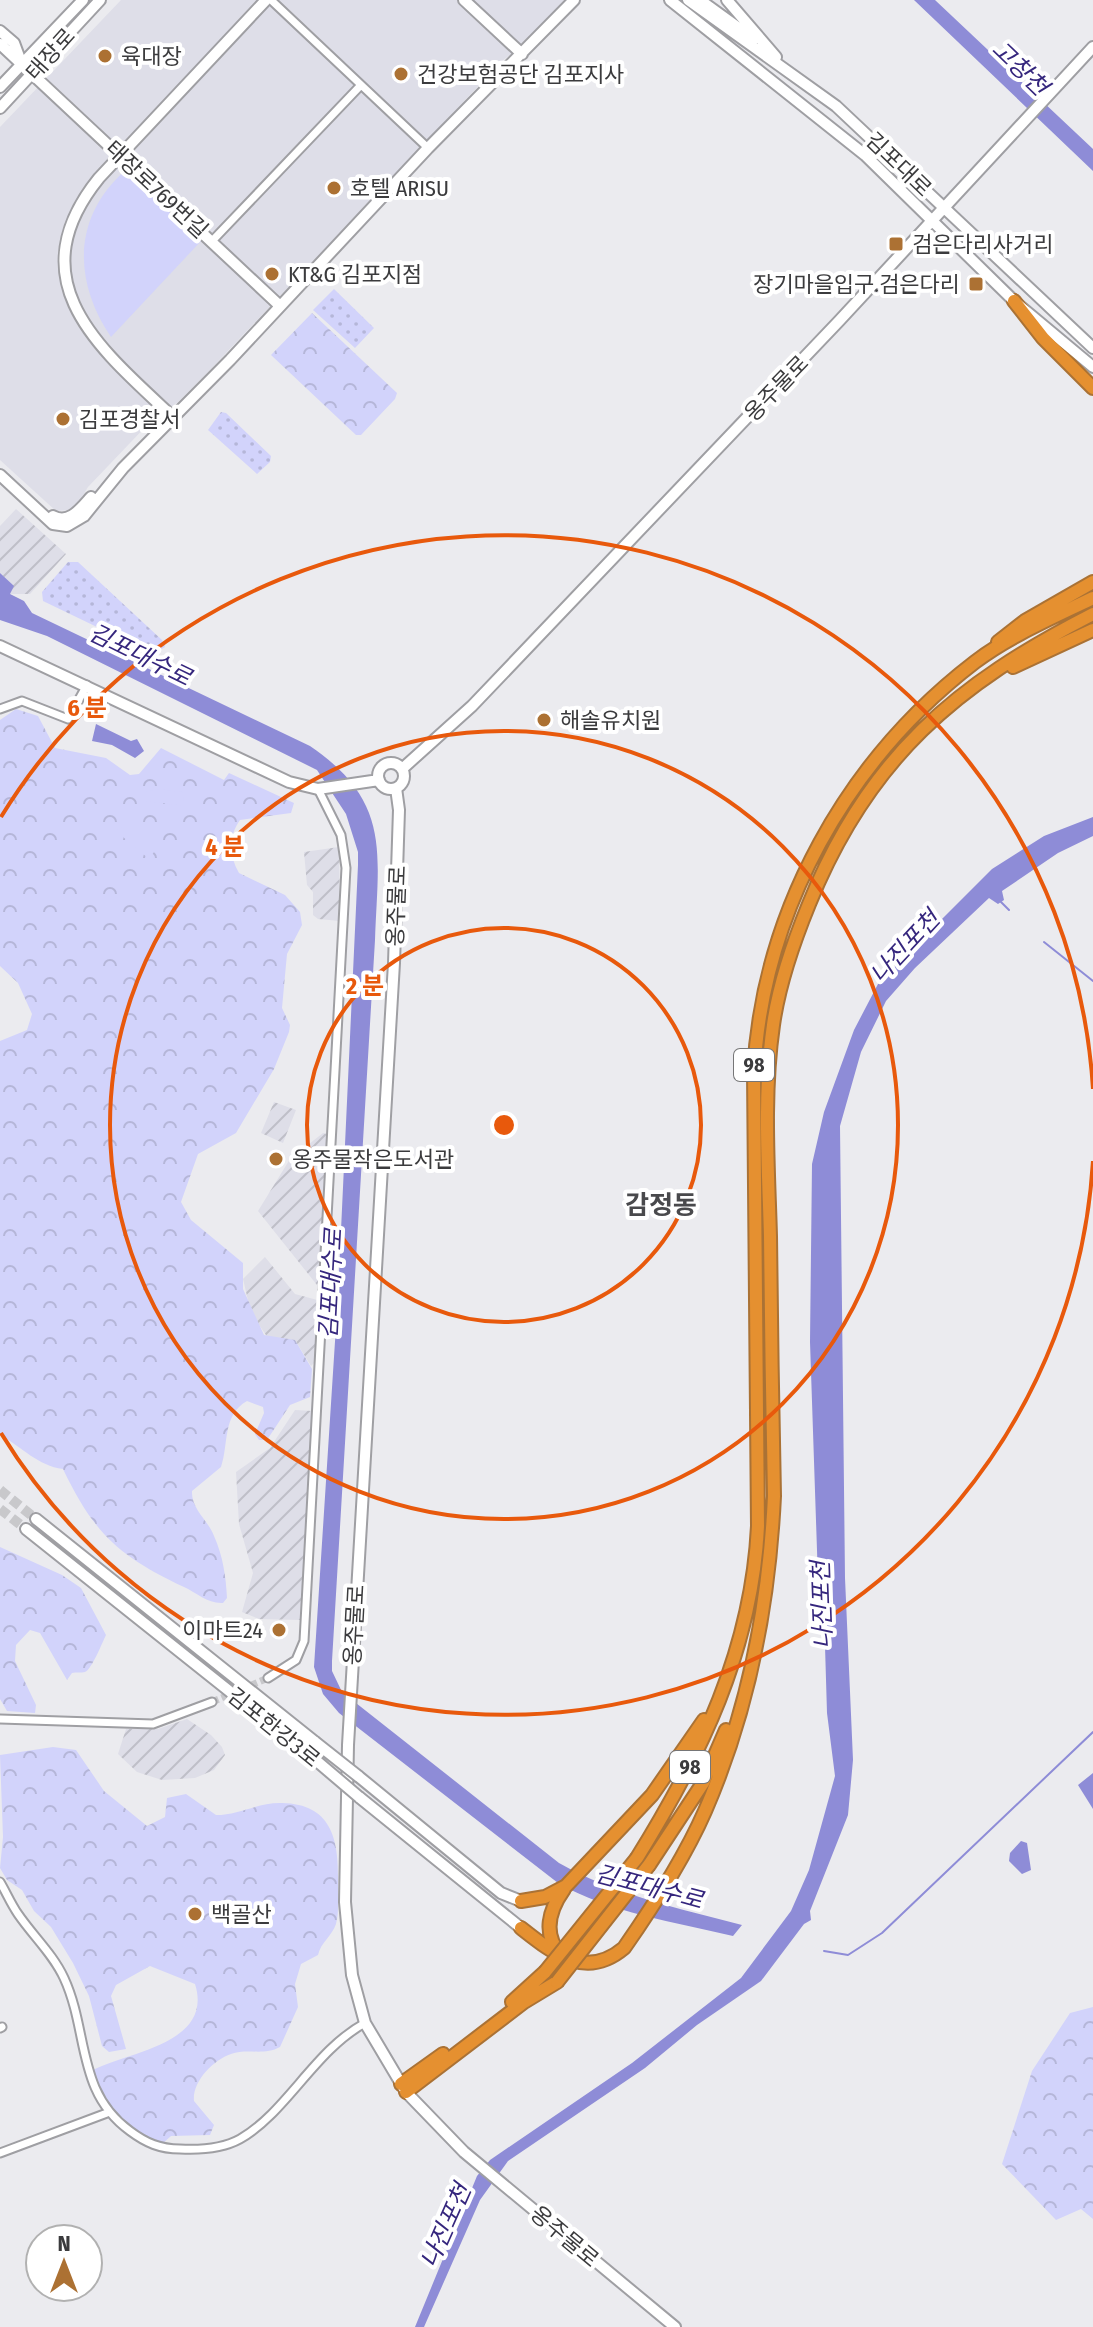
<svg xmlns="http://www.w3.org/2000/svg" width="1093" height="2327" viewBox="0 0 1093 2327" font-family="'Fira Sans Condensed','Noto Sans KR',sans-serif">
  <defs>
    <pattern id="industrial-furrows" width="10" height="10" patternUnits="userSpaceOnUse" patternTransform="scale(2)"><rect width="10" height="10" fill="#dedee8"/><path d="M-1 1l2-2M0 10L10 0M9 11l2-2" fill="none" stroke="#bfbfc8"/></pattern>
    <pattern id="grass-dots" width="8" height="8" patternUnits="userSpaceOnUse" patternTransform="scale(2)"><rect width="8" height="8" fill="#d2d3fb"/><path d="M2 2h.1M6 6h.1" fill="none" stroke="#b5b6d8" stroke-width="1.8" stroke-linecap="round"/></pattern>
    <pattern id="forest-crowns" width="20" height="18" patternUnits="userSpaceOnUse" patternTransform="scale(2)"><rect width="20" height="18" fill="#d2d3fb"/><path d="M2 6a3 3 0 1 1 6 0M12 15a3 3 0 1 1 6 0" fill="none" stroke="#b5b6d8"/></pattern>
  </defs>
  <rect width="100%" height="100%" fill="#ebebef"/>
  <path fill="#dedee8" d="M121,0H569L530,40L502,61L210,370L178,402L151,421L88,487L77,505L70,510L56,511L0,460V127Z"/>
  <path fill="url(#industrial-furrows)" d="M16,509L66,554L30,594H10L13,586L0,573V526Z
    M339,847L340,921L318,919L313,915V892L307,885L304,852Z
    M274,1102L296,1110L283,1143L261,1133Z
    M323,1133L327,1134V1150L322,1274L317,1285L258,1211L290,1159Z
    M265,1257L295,1294L321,1301L317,1360L311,1366L295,1340L268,1338L251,1313L243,1279Z
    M295,1410L313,1411L300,1620L259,1619L242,1612L253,1573L239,1524L236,1472L270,1448Z
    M187,1719L211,1735L222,1747L225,1755L214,1770L195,1778L162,1780L137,1772L118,1754L126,1729H158Z"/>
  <path fill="url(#grass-dots)" d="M334,289L374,328L355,348L313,310Z
    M221,412L226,413L271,456L270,462L257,474L208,430Z
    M68,562H78L162,640L165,647L153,654L43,601L42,592Z"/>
  <path fill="url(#forest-crowns)" d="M312,313L397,393L395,399L361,435H356L271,355Z
    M16,709L38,716L55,748L106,758L130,775L139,774L161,748L224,780L229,773L294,803L291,813L240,820C228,837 229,855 239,873L285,895L300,912L302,925L287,954L282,1008L290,1025L289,1032L274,1069L236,1133L198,1154L181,1202L191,1220L243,1263V1289L264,1335L295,1340L312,1369L310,1397L290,1405L267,1440H259L255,1434L264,1413L263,1407L247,1401C222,1415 229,1444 221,1467L192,1491C191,1509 208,1520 214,1536C223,1556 226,1577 227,1598L223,1603C208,1604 197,1593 184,1587C120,1557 94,1534 63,1469C38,1466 22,1447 0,1435V1041L27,1030L32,1014L18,983L0,966V720Z
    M0,1547L62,1575L81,1588L106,1635C102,1643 92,1669 85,1672C81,1673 76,1672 72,1673L67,1680L40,1633L30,1630L16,1645L15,1661L36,1705L35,1713L7,1711L0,1699Z
    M53,1747L76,1750L104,1791L147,1826L165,1817L167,1798L186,1794L216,1815C239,1815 259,1802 282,1803C336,1804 339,1846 338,1887C338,1899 339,1913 336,1924C332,1936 321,1942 318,1955L301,1964L295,1984L298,2007L280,2047C264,2056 247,2048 231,2054C213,2060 192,2082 194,2101L214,2125L210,2135L171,2136L162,2144C127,2130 103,2108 93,2070C127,2052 214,2044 195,1984L150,1966L116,1985L111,1996L126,2049L109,2052L102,2046L89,1996L73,1963L51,1927L34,1911L22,1890L7,1880L0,1868L3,1837L0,1755Z
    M1093,2007V2219L1081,2209L1056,2220L1002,2164L1032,2071L1070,2013Z"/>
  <path fill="#d2d3fb" d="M127,169L202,240L111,337C73,281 72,216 127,169Z
    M156,789L182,792L185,806L146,801V792Z
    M124,826L149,841L154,852L149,859L116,831Z"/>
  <path fill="#8e8cd7" d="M914,0H935L1093,149V171Z
    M0,573L14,586L10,594L24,601L32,613L310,746C392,802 378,853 375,940L332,1661V1671L342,1692L559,1863C615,1895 681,1909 742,1925L733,1936C675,1922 610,1913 558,1883L339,1713L323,1694L314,1667L338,1295L358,865V852L346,814L317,770L47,636L0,620Z
    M96,724L131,741L137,739L144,751L135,758L112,745L92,741Z
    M1093,817V836L1058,853L1002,891L1004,900L998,904L989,898L915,968L886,1001L861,1052L840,1126L845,1578L853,1760L848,1815L810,1911L811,1920L804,1924L761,1981L697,2025L645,2068L508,2161L480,2200L424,2327H415L477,2176L490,2160L632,2063L741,1978L791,1911L809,1870L835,1776L827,1713L825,1646L818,1580L810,1342L812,1164L824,1112L854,1030L878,984L916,945L914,939L917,936L923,938L992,869L1044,836Z
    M1093,1773V1809L1078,1785Z
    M1021,1841L1027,1843L1031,1870L1022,1874L1009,1861L1010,1853Z"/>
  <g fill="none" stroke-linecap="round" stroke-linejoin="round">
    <path stroke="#8e8cd7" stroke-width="2" d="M1001,902L1009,910
      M1044,942L1093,981
      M824,1951L848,1955L882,1933L1093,1732"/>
    <path stroke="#c8c8cb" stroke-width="7" stroke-dasharray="7 3.5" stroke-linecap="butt" d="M212,1702L268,1678"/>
    <path stroke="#c8c8cb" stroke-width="10" stroke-dasharray="10 5" stroke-linecap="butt" d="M0,1490L36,1519
      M0,1509L26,1529"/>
    <defs>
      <path id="street" d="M271,0L428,148
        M213,240L361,85
        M0,709L22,701L68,719L87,685
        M268,1678L296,1660L304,1641L346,868L341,835L318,789
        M0,1719L153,1724L212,1702
        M0,1882C6,1892 11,1904 18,1914C33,1936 53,1954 64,1978C89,2032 76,2092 130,2131C146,2143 160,2149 180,2149C200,2150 222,2149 240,2139C286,2113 315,2050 365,2023
        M0,2028L2,2027
        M0,2153L107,2113"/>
      <path id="secondary" d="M464,0L522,54
        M670,0L865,155L1014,301L1093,367
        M688,0L836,106L1093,348
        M700,0L754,39
        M727,0L776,57
        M0,31L14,43L21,62
        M0,44L279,305
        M0,87L83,0
        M0,108L100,0
        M173,417C99,348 16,281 99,178L266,0
        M0,475L53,524L67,526L84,516L123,468L230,360L428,148L574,0
        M53,516C69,525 81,508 91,497
        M0,646L289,782L318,789L379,780
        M378 776a13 13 0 1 1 26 0a13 13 0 1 1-26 0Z
        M402,769L472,706L839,321L1093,47
        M396,788L399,810L394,963L348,1745L345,1902L352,1975L365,2023L406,2092L464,2152L675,2327
        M36,1519L315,1742
        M26,1529L312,1757
        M358,1776L501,1893L521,1901
        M359,1797L521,1928"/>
      <path id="highway" d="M1014,301L1043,338L1093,388
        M998,642L1025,621L1093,582
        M1013,667L1093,630
        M637,1858C701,1755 752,1649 758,1526L754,1072C763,910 847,760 975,662C1009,636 1054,617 1093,598
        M649,1865L703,1783L726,1730
        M521,1901L545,1897L566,1886L652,1795L704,1720
        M521,1928C554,1954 586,1980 624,1948C654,1905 684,1859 705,1811C748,1712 769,1603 774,1496C772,1409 771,1323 770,1236C768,1166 763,1094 773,1025C779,983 793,943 809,904C868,758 956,684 1093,614
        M561,1955C542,1934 549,1910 564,1889
        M512,2002L545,1972
        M401,2084L443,2054
        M406,2092L524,2002L557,1982"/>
    </defs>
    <use href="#street" stroke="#9f9fa3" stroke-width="11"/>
    <use href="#secondary" stroke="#9f9fa3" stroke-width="14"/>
    <use href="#highway" stroke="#aa7235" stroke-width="16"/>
    <use href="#street" stroke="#fff" stroke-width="7"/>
    <use href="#secondary" stroke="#fff" stroke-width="10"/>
    <use href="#highway" stroke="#e59030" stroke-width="12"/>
    <defs>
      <path id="secondary-bridge" d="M315,1742L358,1776
        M312,1757L359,1797"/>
      <path id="highway-bridge" d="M545,1972L637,1858
        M557,1982L649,1865"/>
    </defs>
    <use href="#secondary-bridge" stroke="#9f9fa3" stroke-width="14" stroke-linecap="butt"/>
    <use href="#highway-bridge" stroke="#aa7235" stroke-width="16" stroke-linecap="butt"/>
    <use href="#secondary-bridge" stroke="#fff" stroke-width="10"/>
    <use href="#highway-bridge" stroke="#e59030" stroke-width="12"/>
  </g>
  <g fill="none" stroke="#e8590c" stroke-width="4">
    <circle cx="504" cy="1125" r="197"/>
    <circle cx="504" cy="1125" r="394"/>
    <path d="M1093 1161A590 590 0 0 1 1 1433M1 817A590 590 0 0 1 1093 1089"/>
  </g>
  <g fill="#ac7133" stroke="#fff" stroke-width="3">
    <circle cx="105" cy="56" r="8"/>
    <circle cx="401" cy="74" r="8"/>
    <circle cx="334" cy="188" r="8"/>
    <rect x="888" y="236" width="16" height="16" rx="4"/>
    <circle cx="272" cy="274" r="8"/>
    <rect x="968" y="276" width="16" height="16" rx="4"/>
    <circle cx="63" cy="419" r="8"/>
    <circle cx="544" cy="720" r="8"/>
    <circle cx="276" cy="1159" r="8"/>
    <circle cx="279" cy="1630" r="8"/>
    <circle cx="195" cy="1914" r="8"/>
  </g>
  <g text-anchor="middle" stroke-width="8" stroke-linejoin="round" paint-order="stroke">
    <g fill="#fff" stroke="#767677" stroke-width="2">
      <rect x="734" y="1049" width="40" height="32" rx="6"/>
      <rect x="670" y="1751" width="40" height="32" rx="6"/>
    </g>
    <g font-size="20" font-weight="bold" fill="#3b3b3d">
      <text x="754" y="1072">98</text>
      <text x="690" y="1774">98</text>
    </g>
    <g font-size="22" fill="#3b3b3d" stroke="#fff">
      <text transform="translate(50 54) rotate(-48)" y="8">태장로</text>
      <text transform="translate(899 164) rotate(44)" y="8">김포대로</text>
      <text transform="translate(157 189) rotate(43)" y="8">태장로769번길</text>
      <text transform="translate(776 388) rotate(-46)" y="8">옹주물로</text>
      <text transform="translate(396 906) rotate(-88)" y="8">옹주물로</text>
      <text transform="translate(354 1625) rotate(-87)" y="8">옹주물로</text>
      <text transform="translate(274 1727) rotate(39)" y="8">김포한강3로</text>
      <text transform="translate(565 2236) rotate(40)" y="8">옹주물로</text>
    </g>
    <g font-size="22" fill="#3b3b3d" stroke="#fff" text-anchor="start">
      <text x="121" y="64">육대장</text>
      <text x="417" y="82">건강보험공단 김포지사</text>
      <text x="350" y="196">호텔 ARISU</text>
      <text x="912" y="252">검은다리사거리</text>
      <text x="288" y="282">KT&amp;G 김포지점</text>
      <text x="960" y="292" text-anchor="end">장기마을입구.검은다리</text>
      <text x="79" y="427">김포경찰서</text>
      <text x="560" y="728">해솔유치원</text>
      <text x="292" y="1167">옹주물작은도서관</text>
      <text x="263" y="1638" text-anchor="end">이마트24</text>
      <text x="211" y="1922">백골산</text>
    </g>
    <g font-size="24" font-style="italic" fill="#35267d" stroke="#fff">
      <text transform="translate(1020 68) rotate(44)" y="8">고창천</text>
      <text transform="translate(140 655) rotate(26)" y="8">김포대수로</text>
      <text transform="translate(905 947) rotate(-47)" y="8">나진포천</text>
      <text transform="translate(331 1284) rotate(-87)" y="8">김포대수로</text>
      <text transform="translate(822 1605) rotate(-92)" y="8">나진포천</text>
      <text transform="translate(649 1887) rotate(15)" y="8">김포대수로</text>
      <text transform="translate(446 2226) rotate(-66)" y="8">나진포천</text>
    </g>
    <g font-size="26" font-weight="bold" fill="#49494c" stroke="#fff">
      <text x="661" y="1214">감정동</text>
    </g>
  </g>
  <circle cx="504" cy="1125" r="12" fill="#e8590c" stroke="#fff" stroke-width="4"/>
  <g font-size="24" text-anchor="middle" font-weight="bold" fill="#e8590c" stroke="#fff" stroke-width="8" stroke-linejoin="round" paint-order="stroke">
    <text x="87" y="716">6 분</text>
    <text x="225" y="855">4 분</text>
    <text x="365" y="994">2 분</text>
  </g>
  <g transform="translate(64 2263)"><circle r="38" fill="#ffffff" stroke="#b1b1b1" stroke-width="2"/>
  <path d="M0-6L14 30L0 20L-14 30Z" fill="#ac7133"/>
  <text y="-12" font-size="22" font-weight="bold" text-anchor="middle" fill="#3b3b3d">N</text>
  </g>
</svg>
